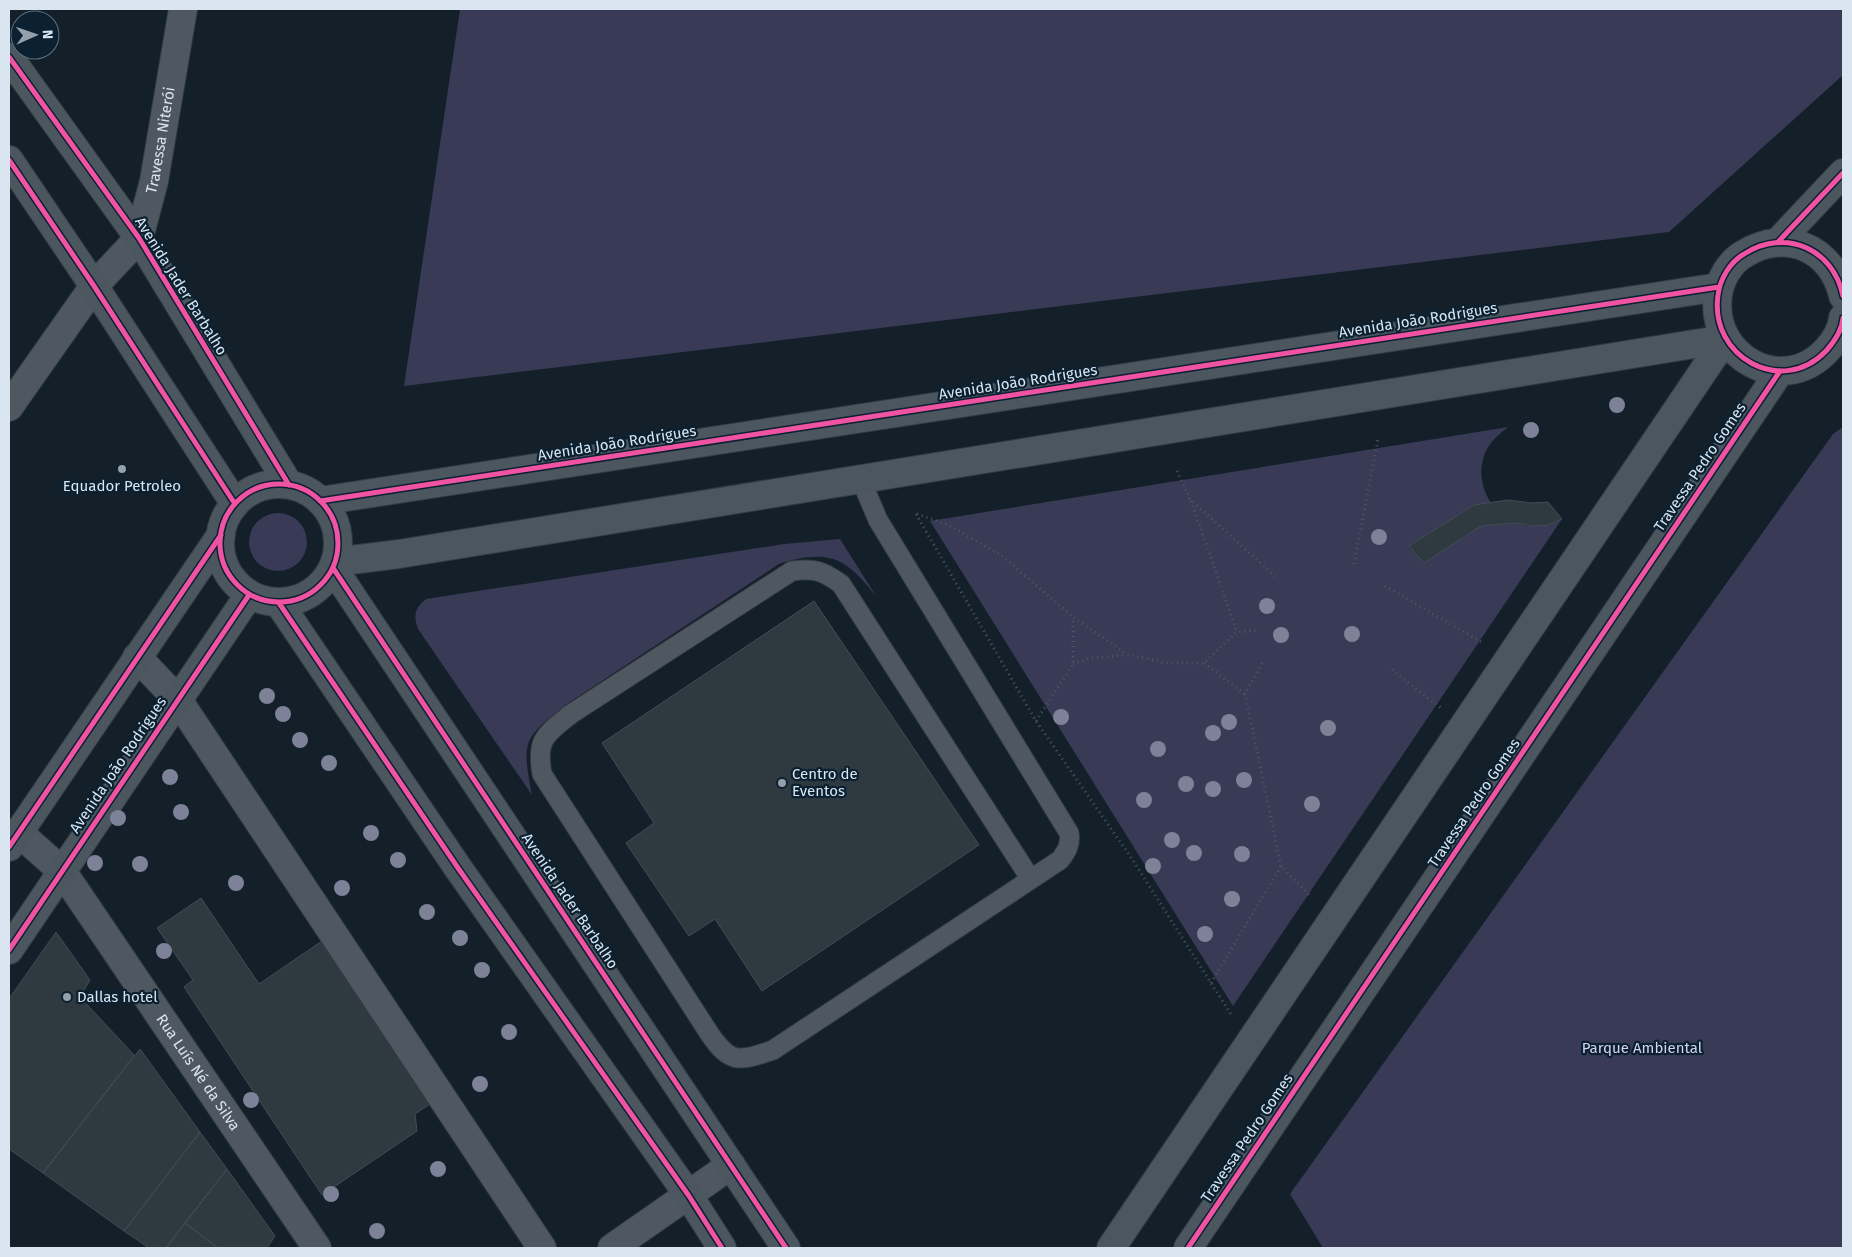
<svg xmlns="http://www.w3.org/2000/svg" width="1852" height="1257" viewBox="0 0 1852 1257" font-family="'Fira Sans',sans-serif">
  <rect width="100%" height="100%" fill="#131f29"/>
  <path fill="#393a55" d="M460,9H1843V75L1669,232L404,386Z
    M1508,427C1499,434 1490,442 1485,453C1472,486 1496,525 1532,526C1543,527 1552,523 1562,519L1233,1006L930,521Z
    M1843,427V1248H1323L1290,1194L1833,434Z
    M249 542a29 29 0 1 1 58 0a29 29 0 1 1-58 0Z
    M840,539L876,596C866,584 855,570 842,563C823,552 798,558 779,564L567,704C524,738 521,739 532,795L418,629C413,615 415,608 426,599L784,544Z"/>
  <path fill="#2e3940" stroke="#414d54" d="M1508,500L1532,503L1548,502L1562,519L1547,525L1532,526L1516,523L1489,525L1479,527L1424,563L1409,546L1474,505Z
    M814,601L979,845L762,991L715,919L689,936L626,843L654,823L602,743Z
    M201,898L259,984L325,939L433,1102L415,1114L417,1131L322,1195L184,987L193,980L157,928Z
    M56,932L90,980L80,997L134,1055L43,1173L9,1149V999Z
    M140,1049L200,1132L124,1231L43,1173Z
    M200,1132L227,1169L166,1248H149L124,1231Z
    M227,1169L275,1236L267,1248H218L185,1223Z
    M185,1223L218,1248H166Z"/>
  <g fill="none" stroke-linecap="round" stroke-linejoin="round">
    <defs>
      <path id="lane" d="M861,480L878,520L1069,833C1071,844 1067,851 1060,860L773,1050C738,1062 730,1064 709,1033L542,774C536,739 545,735 571,714L792,571C815,568 823,571 841,584L1030,878"/>
      <g id="street">
        <path id="s1" d="M9,407L94,286L139,238L154,181L183,9"/>
        <path d="M137,657L178,700L542,1248"/>
        <path id="s2" d="M18,832L62,871L317,1248"/>
        <path d="M612,1248L731,1165"/>
      </g>
      <path id="secondary" d="M9,57L139,238L289,485
        M9,160L94,286L235,504
        M1778,242L1843,173
        M1843,296C1833,248 1785,228 1744,254C1730,262 1720,279 1718,295C1709,357 1782,397 1826,351C1834,342 1842,331 1843,318
        M220 543a59 59 0 1 1 118 0a59 59 0 1 1-118 0Z
        M320,501L1719,287
        M335,562L399,554L1725,339
        M333,568L786,1248
        M279,603L458,868L689,1196L722,1248
        M9,847L221,535
        M9,950L249,595
        M1111,1248L1725,339
        M1188,1248L1780,371"/>
    </defs>
    <use href="#lane" stroke="#323a42" stroke-width="21"/>
    <use href="#street" stroke="#323a42" stroke-width="30"/>
    <use href="#secondary" stroke="#323a42" stroke-width="30"/>
    <path stroke="#4f575f" stroke-width="3" stroke-dasharray="1 4" stroke-linecap="butt" d="M1177,471L1190,499L1278,579
      M1191,501L1237,632
      M916,514L1036,721L1132,859L1232,1016
      M917,514L948,525L1001,555L1073,617L1127,654L1166,663H1204L1237,632L1256,630
      M1354,564L1378,439
      M1385,586L1483,643
      M1204,663L1245,694
      M1262,663L1245,694L1281,866L1311,897
      M1073,664L1093,658L1126,655
      M1392,670L1441,708
      M1036,721L1073,664V618
      M1211,983L1281,866"/>
    <use href="#lane" stroke="#4f5860" stroke-width="19"/>
    <use href="#street" stroke="#4f5860" stroke-width="28"/>
    <use href="#secondary" stroke="#4c565f" stroke-width="28"/>
    <defs>
      <path id="cycleway" d="M9,57L139,238L289,485
        M9,160L94,286L235,504
        M1778,242L1843,173
        M1843,296C1833,248 1785,228 1744,254C1730,262 1720,279 1718,295C1709,357 1782,397 1826,351C1834,342 1842,331 1843,318
        M220 543a59 59 0 1 1 118 0a59 59 0 1 1-118 0Z
        M320,501L1719,287
        M333,568L786,1248
        M279,603L458,868L689,1196L722,1248
        M9,847L221,535
        M9,950L249,595
        M1188,1248L1780,371"/>
    </defs>
    <use href="#cycleway" stroke="#0b2031" stroke-width="8"/>
    <use href="#cycleway" stroke="#f153a3" stroke-width="5"/>
  </g>
  <g fill="#7d8298">
    <circle cx="1617" cy="405" r="8"/>
    <circle cx="1531" cy="430" r="8"/>
    <circle cx="1379" cy="537" r="8"/>
    <circle cx="1267" cy="606" r="8"/>
    <circle cx="1352" cy="634" r="8"/>
    <circle cx="1281" cy="635" r="8"/>
    <circle cx="267" cy="696" r="8"/>
    <circle cx="283" cy="714" r="8"/>
    <circle cx="1061" cy="717" r="8"/>
    <circle cx="1229" cy="722" r="8"/>
    <circle cx="1328" cy="728" r="8"/>
    <circle cx="1213" cy="733" r="8"/>
    <circle cx="300" cy="740" r="8"/>
    <circle cx="1158" cy="749" r="8"/>
    <circle cx="329" cy="763" r="8"/>
    <circle cx="170" cy="777" r="8"/>
    <circle cx="1244" cy="780" r="8"/>
    <circle cx="1186" cy="784" r="8"/>
    <circle cx="1213" cy="789" r="8"/>
    <circle cx="1144" cy="800" r="8"/>
    <circle cx="1312" cy="804" r="8"/>
    <circle cx="181" cy="812" r="8"/>
    <circle cx="118" cy="818" r="8"/>
    <circle cx="371" cy="833" r="8"/>
    <circle cx="1172" cy="840" r="8"/>
    <circle cx="1194" cy="853" r="8"/>
    <circle cx="1242" cy="854" r="8"/>
    <circle cx="398" cy="860" r="8"/>
    <circle cx="95" cy="863" r="8"/>
    <circle cx="140" cy="864" r="8"/>
    <circle cx="1153" cy="866" r="8"/>
    <circle cx="236" cy="883" r="8"/>
    <circle cx="342" cy="888" r="8"/>
    <circle cx="1232" cy="899" r="8"/>
    <circle cx="427" cy="912" r="8"/>
    <circle cx="1205" cy="934" r="8"/>
    <circle cx="460" cy="938" r="8"/>
    <circle cx="164" cy="951" r="8"/>
    <circle cx="482" cy="970" r="8"/>
    <circle cx="509" cy="1032" r="8"/>
    <circle cx="480" cy="1084" r="8"/>
    <circle cx="251" cy="1100" r="8"/>
    <circle cx="438" cy="1169" r="8"/>
    <circle cx="331" cy="1194" r="8"/>
    <circle cx="377" cy="1231" r="8"/>
  </g>
  <g fill="#94a0ab" stroke="#0b2031" stroke-width="2">
    <circle cx="122" cy="469" r="5"/>
    <circle cx="782" cy="783" r="5"/>
    <circle cx="67" cy="997" r="5"/>
  </g>
  <g text-anchor="middle" stroke-width="4.5" stroke-linejoin="round" paint-order="stroke">
    <g font-size="15" fill="#d9e6f1" stroke="#0b2031">
      <text dy="5" stroke="none"><textPath href="#s1" startOffset="314">Travessa Niterói</textPath></text>
      <text transform="translate(181 286) rotate(58)" y="5">Avenida Jader Barbalho</text>
      <text transform="translate(1418 320) rotate(-9)" y="5">Avenida João Rodrigues</text>
      <text transform="translate(1018 382) rotate(-9)" y="5">Avenida João Rodrigues</text>
      <text transform="translate(617 443) rotate(-9)" y="5">Avenida João Rodrigues</text>
      <text transform="translate(1700 467) rotate(-56)" y="5">Travessa Pedro Gomes</text>
      <text transform="translate(118 765) rotate(-56)" y="5">Avenida João Rodrigues</text>
      <text transform="translate(1474 803) rotate(-56)" y="5">Travessa Pedro Gomes</text>
      <text transform="translate(570 901) rotate(56)" y="5">Avenida Jader Barbalho</text>
      <text dy="5" stroke="none"><textPath href="#s2" startOffset="302">Rua Luís Né da Silva</textPath></text>
      <text transform="translate(1247 1138) rotate(-56)" y="5">Travessa Pedro Gomes</text>
    </g>
    <g font-size="15" fill="#d9e6f1" stroke="#0b2031" text-anchor="start">
      <text x="122" y="491" text-anchor="middle">Equador Petroleo</text>
      <text x="792" y="779">Centro de<tspan x="792" dy="17">Eventos</tspan></text>
      <text x="77" y="1002">Dallas hotel</text>
    </g>
    <g font-size="15" fill="#d3d3f2" stroke="#0b2031">
      <text x="1642" y="1053">Parque Ambiental</text>
    </g>
  </g>
  <rect width="1852" height="1257" fill="none" stroke="#d9e6f1" stroke-width="20"/>
  <g transform="translate(35 35) rotate(88)"><circle r="24" fill="#0b2031" stroke="#5d6f7e"/>
  <path d="M0-4L9 19L0 12L-9 19Z" fill="#94a0ab"/>
  <text y="-8" font-size="14" font-weight="bold" text-anchor="middle" fill="#d9e6f1">N</text>
  </g>
</svg>
